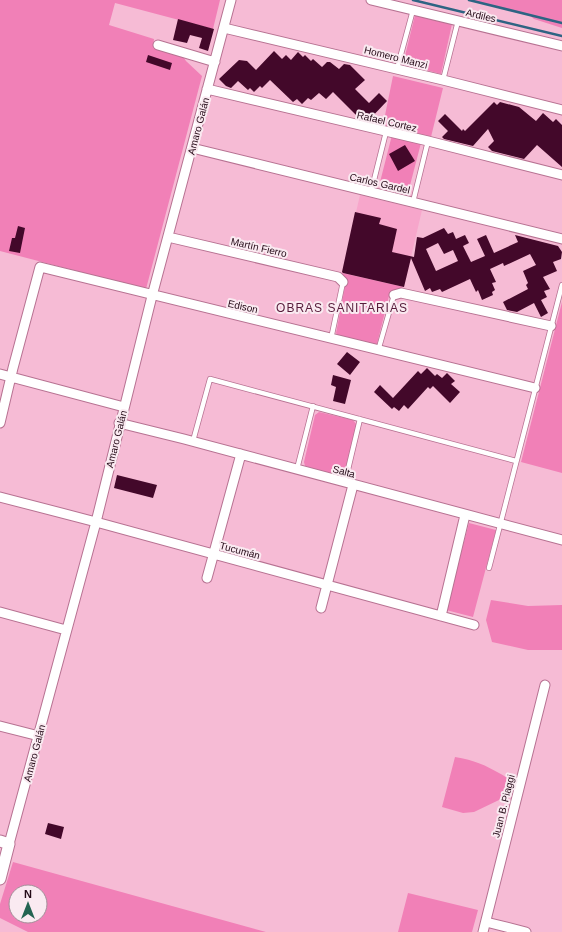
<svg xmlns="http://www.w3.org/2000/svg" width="562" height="932" viewBox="0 0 562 932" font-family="Helvetica,sans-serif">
  <rect width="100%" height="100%" fill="#f6bbd5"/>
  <path fill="#f7a6cb" d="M360,195L422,210L404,287L342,273Z"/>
  <path fill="#f180b7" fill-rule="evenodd" d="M0,0H220L213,29L115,3L109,25L154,39L153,48L182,55L186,61L202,76L146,289L0,251Z
    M469,0H562V28L534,19L529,15Z
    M415,15L452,24L441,74L403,64Z
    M393,76L443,88L431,137L383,125Z
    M392,135L421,143L408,193L379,186Z
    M342,273L404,287L390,292L377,344L373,346L339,337L336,333L346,281Z
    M562,302V473L521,462Z
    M319,412L353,420L357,425L345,473L340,476L305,466L304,462L315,415Z
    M469,523L496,530L473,617L446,610Z
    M491,600L528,606L562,605V650H528L492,642L486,620Z
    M455,757C478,760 497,771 515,783L511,792L499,800L474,812L463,813L442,807Z
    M13,862L266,932H28L0,918V904ZM16,892H40V916H16Z
    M408,893L478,910L472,932H398Z"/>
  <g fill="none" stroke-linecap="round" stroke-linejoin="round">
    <path stroke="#2e6483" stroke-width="2.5" d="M413,0L562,36
      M469,0L562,23"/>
  </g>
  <path fill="#43082a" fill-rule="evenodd" d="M178,19L214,29L208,51L199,48L202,38L190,35L187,43L173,40Z
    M274,51L282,59L286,55L291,60L298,52L303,57L305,55L311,61L313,59L322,67L327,62H330L339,69L344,64L350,65L365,80L355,89L369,103L379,93L387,101L368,121L360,114L358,117L333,92L326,99L319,93L311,100L308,98L302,104L297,99L293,102L270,80L262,88L260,86L254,92L250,88L248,90L238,81L231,88L226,86L219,79L239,60L247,61L256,70Z
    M148,55L172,63L170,70L146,62Z
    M494,102L497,105L500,102L519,107L536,121L543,113L553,122L556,119L562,125V167L537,145L524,159L492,151L488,147L494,141L488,129L473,146L444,139L442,137L448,131L438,121L445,114L462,131L463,129L465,131Z
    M405,145L415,161L398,171L389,154Z
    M355,212L381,218L379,224L397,229L392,252L414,257L417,237L423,238L444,228L448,234L453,232L456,239L465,235L469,243L463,246L471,262L485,256L477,239L486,235L494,253L518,242L515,235L558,246L562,252L561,259L553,262L557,271L543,277L550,289L544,291L547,297L541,300L548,313L541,317L534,303L517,312L507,310L503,302L528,289L526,285L528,283L523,271L536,265L530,254L504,266L503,263L490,269L496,282L492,283L495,290L492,292L493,295L482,300L478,290L476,292L470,279L442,292L440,289L432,292L430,288L425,291L411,258L404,287L343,273L342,272ZM438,243L444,254L453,250L458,261L436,271L426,249Z
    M18,226L25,228L20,253L9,251L12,238H15Z
    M347,352L360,362L350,375L337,364Z
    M427,368L435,376L437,374L442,378L447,373L455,381L451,384L460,392L450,403L433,386L430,389L428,387L408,409L404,405L399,411L394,407L392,409L374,392L380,385L393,398L418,371L421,374Z
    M333,375L351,380L345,404L333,401L336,387L331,385Z
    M117,475L157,485L153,498L114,488Z
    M48,823L64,827L61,839L45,834Z"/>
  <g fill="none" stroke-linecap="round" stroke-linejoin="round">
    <defs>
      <path id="service" d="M397,69L413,10
        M443,80L458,21
        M371,192L386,132
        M413,202L428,141
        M331,339L343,282
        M378,351L394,295
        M193,441L210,379L516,461
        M297,469L313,406
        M345,482L360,419
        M489,568L562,285"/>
      <path id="minor" d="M371,0L562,46
        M224,28L443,80L562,110
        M158,45L215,62
        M207,89L428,141L562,175
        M192,148L562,239
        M168,237L338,277L343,282
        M394,295L401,293L551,326
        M0,374L124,407
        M0,423L13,368L40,267L535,388
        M119,423L184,439L562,540
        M0,497L96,522L474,625
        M207,578L241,454
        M321,608L353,485
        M0,612L66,630
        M441,616L465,515
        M0,726L39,736
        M9,844L96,522L152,296L231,0
        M486,922L526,932
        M483,932L545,685"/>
      <path id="tertiary" d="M0,841L9,844L0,879"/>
    </defs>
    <use href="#service" stroke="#b77292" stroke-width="6"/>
    <use href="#minor" stroke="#b77292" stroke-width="11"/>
    <use href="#tertiary" stroke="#b77292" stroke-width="13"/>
    <use href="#service" stroke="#fff" stroke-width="4.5"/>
    <use href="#minor" stroke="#fff" stroke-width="9"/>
    <use href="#tertiary" stroke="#fff" stroke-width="11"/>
  </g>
  <g text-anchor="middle" stroke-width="4" stroke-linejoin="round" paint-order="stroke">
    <g font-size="10" fill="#240a17" stroke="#faeaf1">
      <text transform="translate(481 15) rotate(13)" y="4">Ardiles</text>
      <text transform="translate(396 57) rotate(14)" y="4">Homero Manzi</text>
      <text transform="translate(387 121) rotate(13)" y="4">Rafael Cortez</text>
      <text transform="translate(198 126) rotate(-75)" y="4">Amaro Galán</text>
      <text transform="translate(380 183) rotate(13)" y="4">Carlos Gardel</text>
      <text transform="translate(259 247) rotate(13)" y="4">Martín Fierro</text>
      <text transform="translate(243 306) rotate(13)" y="4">Edison</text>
      <text transform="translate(116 439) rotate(-76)" y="4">Amaro Galán</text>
      <text transform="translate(344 471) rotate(15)" y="4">Salta</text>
      <text transform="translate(240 550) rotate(15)" y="4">Tucumán</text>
      <text transform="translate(34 753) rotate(-75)" y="4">Amaro Galán</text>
      <text transform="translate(503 806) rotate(-76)" y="4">Juan B. Piaggi</text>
    </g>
    <g font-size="12" letter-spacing="1" fill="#571c3b" stroke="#faeaf1">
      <text x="342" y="312">OBRAS SANITARIAS</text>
    </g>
  </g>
  <g transform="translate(28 904)"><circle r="19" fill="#faeaf1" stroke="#a4909a"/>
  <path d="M0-3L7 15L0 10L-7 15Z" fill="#246452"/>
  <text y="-6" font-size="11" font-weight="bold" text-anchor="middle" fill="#240a17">N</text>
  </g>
</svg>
